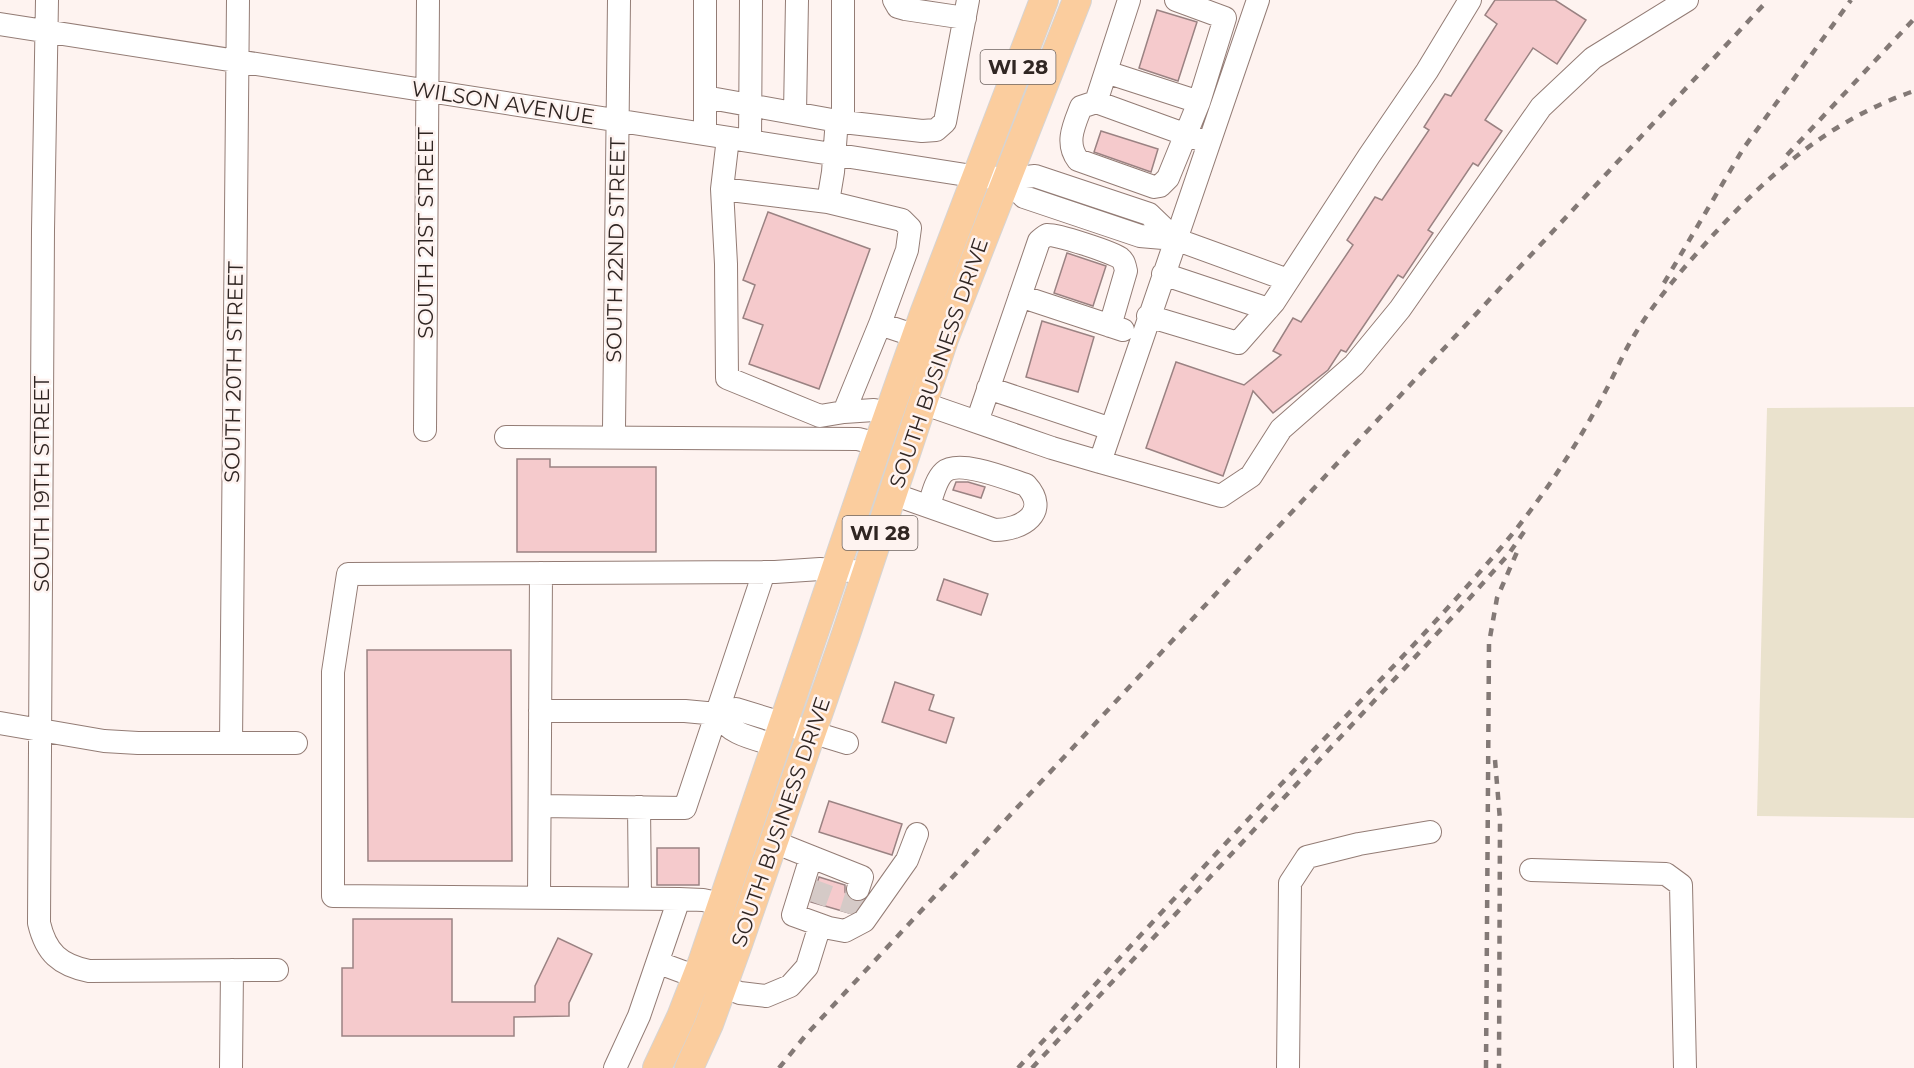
<svg xmlns="http://www.w3.org/2000/svg" width="1914" height="1068" viewBox="0 0 1914 1068" font-family="Montserrat,sans-serif">
  <rect width="100%" height="100%" fill="#fef3f0"/>
  <path fill="#eae2cd" d="M1914,407V818L1757,816L1767,408Z"/>
  <path fill="#f5cacc" stroke="#9a8282" stroke-width="1.5" d="M1495,0H1555L1586,20L1557,64L1533,48L1485,120L1502,131L1478,166L1473,163L1428,230L1433,233L1403,278L1398,275L1346,352L1341,350L1328,370L1273,413L1253,391L1223,476L1146,448L1176,362L1244,385L1281,355L1273,351L1293,318L1301,322L1353,245L1347,240L1375,197L1382,200L1429,130L1424,127L1445,94L1451,96L1497,24L1485,15Z
    M1157,10L1197,22L1178,81L1139,68Z
    M1101,131L1158,149L1151,172L1094,152Z
    M768,212L870,249L819,389L749,364L763,325L743,318L755,285L743,280Z
    M1067,253L1106,266L1093,306L1054,293Z
    M1042,321L1094,337L1078,392L1026,377Z
    M517,459H550V467H656V552H517Z
    M956,482H968L985,487L981,498L953,490Z
    M944,579L988,594L981,615L937,600Z
    M367,650H511L512,861H368Z
    M895,682L934,695L929,710L954,718L946,743L882,722Z
    M829,801L902,824L892,855L819,832Z
    M657,848H699V885H657Z
    M819,877L845,885V892L848,898L854,902H861L855,911L849,913L811,902Z
    M353,919H452V1002H535V986L558,938L592,954L569,1003V1016L514,1017V1036H342V968H353Z"/>
  <g fill="none" stroke-linecap="round" stroke-linejoin="round">
    <path stroke="#d5cac7" stroke-width="22" stroke-dasharray="22 11" stroke-linecap="butt" d="M815,903L824,879
      M850,914L858,889"/>
    <defs>
      <path id="minor" d="M47,0L43,230L39,923C46,953 60,965 89,971L277,970
        M705,0V134
        M894,0L898,7L905,9L965,18
        M1176,0L1225,18L1199,102L1168,178L1160,186L1154,187L1078,160C1065,143 1074,125 1081,107L1096,102L1209,143
        M0,24L966,175L1006,179L1035,176L1149,214L1175,239
        M1106,72L1199,102
        M705,97L843,122V0
        M1096,102L1129,0
        M795,113L797,0
        M728,138L722,189L726,264L727,378L820,416L844,412L874,410L889,413
        M750,141L751,0
        M1006,179L1024,197L1140,236L1175,239L1288,280
        M722,189L828,202L833,172L836,132L838,126L843,122L922,131L936,130L945,122L968,0
        M828,202L902,220L910,228L907,250L880,324L916,336
        M1163,274L1268,309
        M1020,296L1123,330
        M1148,316L1238,343L1274,302L1369,156L1427,71L1470,0
        M988,388L1111,429
        M922,403L1052,448L1100,462L1258,0
        M844,412L880,324
        M977,422L1039,241C1040,240 1046,235 1047,235C1053,233 1115,253 1120,258C1124,261 1125,266 1126,271L1110,326
        M614,428L619,0
        M425,430L428,0
        M506,437L858,439L878,444
        M1100,462L1221,496L1251,476L1281,429L1354,365L1400,309L1541,107L1593,58L1687,0
        M893,494L995,530C1022,530 1051,512 1026,485C1008,479 959,459 944,472C936,479 932,496 929,506
        M540,711H685L717,714L736,709L847,743
        M717,714C730,735 753,738 775,745
        M0,723L104,741L138,743H296
        M231,743L238,0
        M540,806L685,808L764,572
        M639,807L640,898
        M774,842L862,877L858,889
        M811,857L793,915L829,928L845,931L864,921L907,860L917,834
        M1531,870L1666,874L1681,885L1685,1068
        M539,898L541,573
        M722,904L703,900L679,899L333,896V672L348,574L775,572L820,569L867,572
        M659,963L740,993L766,996L790,986L807,967L820,925
        M231,1068L232,970
        M615,1068L639,1016L679,899
        M1288,1068L1290,883L1307,857L1359,844L1430,832"/>
      <path id="major" d="M657,1068L681,1017L702,963L878,444L925,311L1044,0
        M689,1068L709,1024L737,947L846,634L944,339L1077,0"/>
    </defs>
    <use href="#minor" stroke="#937c75" stroke-width="24"/>
    <use href="#major" stroke="#d6d4d3" stroke-width="30"/>
    <use href="#minor" stroke="#fff" stroke-width="22"/>
    <use href="#major" stroke="#fbcd9e" stroke-width="28"/>
    <path stroke="#837976" stroke-width="4.5" stroke-dasharray="8 8" stroke-linecap="butt" d="M1787,155L1914,19
      M1664,283L1743,149L1851,0
      M1495,760L1500,820L1499,1068
      M779,1068L806,1035L841,997L1768,0
      M1018,1068C1108,971 1197,873 1288,777C1359,702 1432,628 1499,550C1539,503 1575,449 1604,394C1615,374 1623,353 1635,334C1657,298 1686,265 1714,234C1772,171 1833,119 1914,91
      M1032,1068L1458,611L1508,555L1528,526
      M1486,1068L1489,643L1497,598L1517,552"/>
  </g>
  <g text-anchor="middle" stroke-width="5" stroke-linejoin="round" paint-order="stroke">
    <g fill="#fef3f0" stroke="#6e6460" stroke-width="1.5">
      <rect x="980.5" y="50" width="75" height="34" rx="4.5"/>
      <rect x="842.5" y="516" width="75" height="34" rx="4.5"/>
    </g>
    <g font-size="20" font-weight="bold" fill="#302623">
      <text x="1018" y="74">WI 28</text>
      <text x="880" y="540">WI 28</text>
    </g>
    <g font-size="21" fill="#302623" stroke="#fef3f0">
      <text transform="translate(503 103) rotate(9)" y="7">WILSON AVENUE</text>
      <text transform="translate(426 233) rotate(-90)" y="7">SOUTH 21ST STREET</text>
      <text transform="translate(616 250) rotate(-89)" y="7">SOUTH 22ND STREET</text>
      <text transform="translate(939 363) rotate(-71)" y="7">SOUTH BUSINESS DRIVE</text>
      <text transform="translate(234 372) rotate(-89)" y="7">SOUTH 20TH STREET</text>
      <text transform="translate(42 484) rotate(-90)" y="7">SOUTH 19TH STREET</text>
      <text transform="translate(781 822) rotate(-71)" y="7">SOUTH BUSINESS DRIVE</text>
    </g>
  </g>
</svg>
